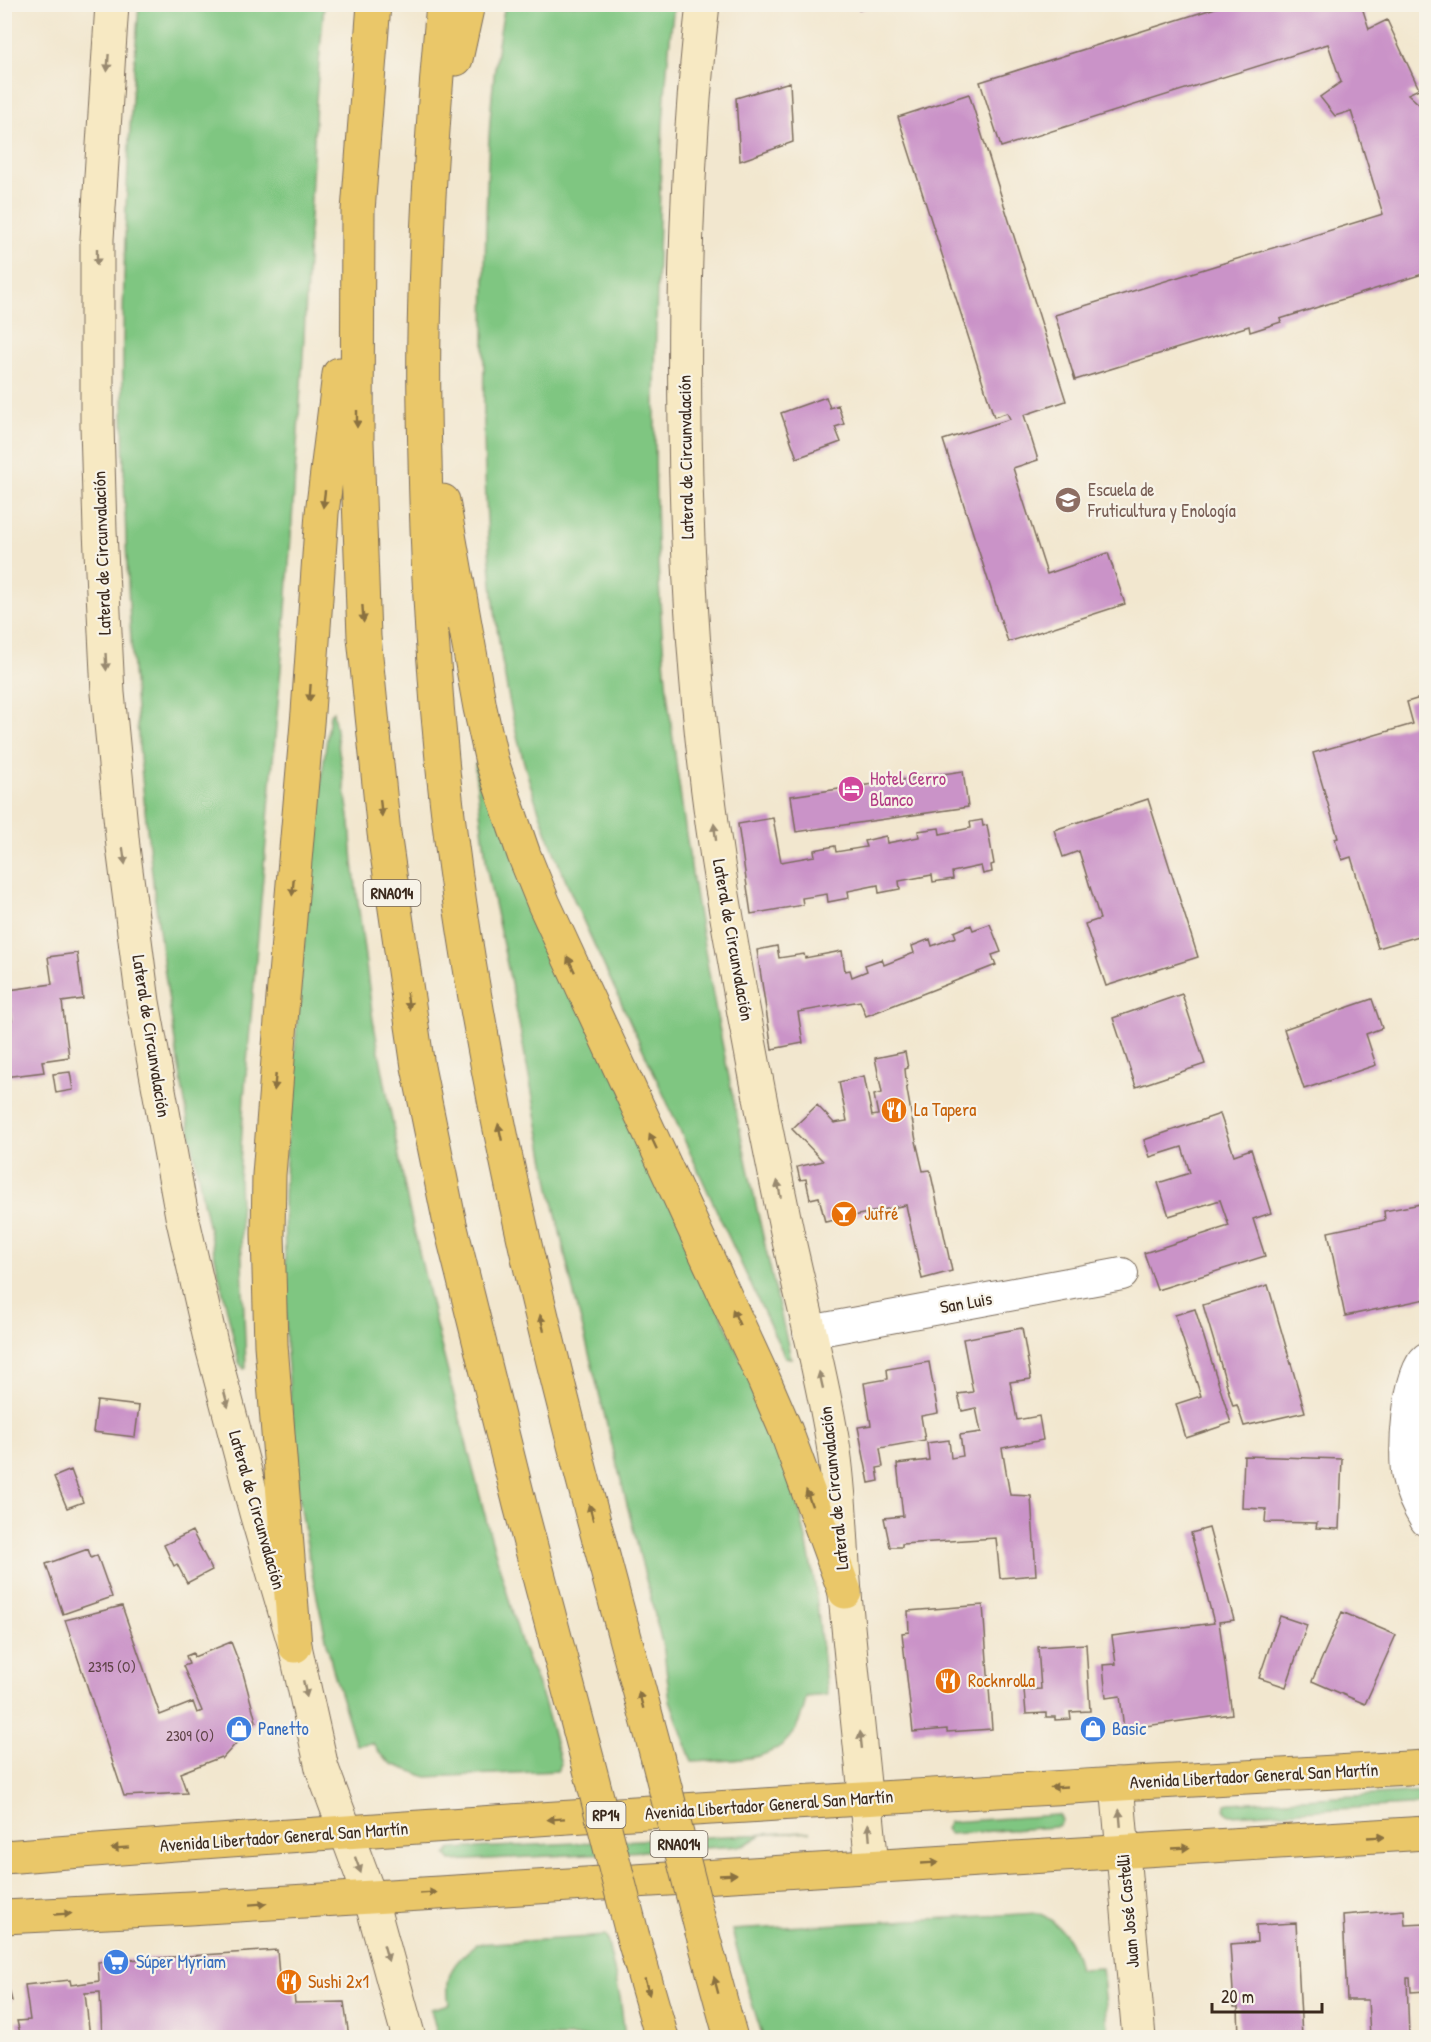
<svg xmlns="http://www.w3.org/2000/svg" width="1431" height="2042" viewBox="0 0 1431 2042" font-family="'Patrick Hand',sans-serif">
  <rect width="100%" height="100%" fill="#f7f3e8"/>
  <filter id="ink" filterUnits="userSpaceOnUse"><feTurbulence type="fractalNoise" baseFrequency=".0167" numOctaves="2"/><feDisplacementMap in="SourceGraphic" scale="12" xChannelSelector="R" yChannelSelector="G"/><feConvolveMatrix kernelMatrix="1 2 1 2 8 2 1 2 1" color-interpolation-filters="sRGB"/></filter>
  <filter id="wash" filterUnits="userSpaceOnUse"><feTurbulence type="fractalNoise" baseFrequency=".008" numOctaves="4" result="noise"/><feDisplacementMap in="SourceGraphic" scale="24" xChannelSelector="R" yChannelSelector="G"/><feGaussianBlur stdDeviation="1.35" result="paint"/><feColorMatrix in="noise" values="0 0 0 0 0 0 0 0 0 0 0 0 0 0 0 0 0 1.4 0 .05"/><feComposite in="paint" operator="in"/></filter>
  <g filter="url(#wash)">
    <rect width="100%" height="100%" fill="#f2e7cf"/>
    <path fill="#7fc681" stroke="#5d7850" stroke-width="1.5" d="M139,5H324L316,100L303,356L286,610L244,1098L239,1181L246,1368L244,1369L239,1363C227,1308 213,1252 202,1196C126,804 104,402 139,5Z
      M505,5H674C663,89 660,173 658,258C653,395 653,533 665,670C669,715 676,760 682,806C708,992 748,1175 791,1358L785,1357C735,1253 688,1147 639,1041C600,956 556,870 529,780C480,616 482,442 485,273C487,183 487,92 505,5Z
      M333,711L350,823L353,863L373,1020L408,1204L439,1338L488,1527L522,1645L544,1701L561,1764L557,1771L427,1777L392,1764L380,1754L373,1743L356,1745L332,1666L312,1574L297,1485L286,1343L284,1196L287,1140L311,859L330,714Z
      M478,763L759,1400L799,1506L807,1544L815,1585L827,1695L806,1697C805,1707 801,1718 796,1728C776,1765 730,1759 692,1762L670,1700L664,1651L573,1290L550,1188L513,992L488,875L475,772V764Z
      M1426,1792V1804L1230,1815L1225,1811L1226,1804L1230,1803Z
      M1056,1815H1059L1062,1820L1060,1825L1055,1827L949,1834L945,1829L949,1822Z
      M811,1832L763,1834L743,1846L451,1861L446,1855L451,1849Z
      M1038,1913C1062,1923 1074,1944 1079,1969L1102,1968L1109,2037H763L748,1991L732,1930Z
      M605,1936L607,1939L620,1997L625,2037H438L431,2009L449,2004C444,1974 453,1962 477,1944Z"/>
    <g id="blocks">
      <path fill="#ca93c8" d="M857,4H889V5L876,9L875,5L859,10Z
        M1228,4H1361L1369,29L1387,20L1419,89L1408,94L1422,107L1426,115V197L1421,198L1426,216V273L1280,319L1281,322L1250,332L1249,326L1075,380L1055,315L1383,214L1351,111L1335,116L1320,97L1341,82L1328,44L1001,147L980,82Z
        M790,82L793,142L740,161L736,98Z
        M969,94L1066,401L1024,415L1038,460L1013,468L1047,574L1108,553L1125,604L1008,642L943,440L1010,419L1007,413L994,417L898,117Z
        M826,397L830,408L838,405L844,424L835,427L841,442L797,458L781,413Z
        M1426,696V934L1378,948L1351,857L1342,860L1335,839L1338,838L1313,753L1413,724L1407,702Z
        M963,771L968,807L796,832L791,796Z
        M1148,799L1198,957L1106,986L1085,924L1100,919L1079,851L1063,857L1054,830Z
        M773,818L781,862L815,856L814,850L835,846L836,852L866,847L864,841L886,836L887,843L919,837L918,831L939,828L940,834L971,828L970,822L982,820L983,826L987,825L994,864L991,865L992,872L983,874L981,866L952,872L953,879L933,882L932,875L899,881L900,889L879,893L878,885L848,891L849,898L828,902L827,894L802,898L803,905L751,914L738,824Z
        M990,924L1001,952L992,955L996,965L866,1016L860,1001L798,1012L803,1043L772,1049L757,950L777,946L779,958L804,954L805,958L842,951L845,971L850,970L852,977L867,971L865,965L882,959L884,965L914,953L912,946L930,939L932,946L956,937L954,932L971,925L973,930Z
        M77,953L83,999L62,1002L69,1057L42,1061L44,1072L4,1077V1021L12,1020L9,990L52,984L48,957Z
        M1182,994L1205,1064L1136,1087L1113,1018Z
        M1372,999L1382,1028L1366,1034L1376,1065L1304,1089L1284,1029Z
        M905,1052L908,1068L905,1069L907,1090L916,1141L923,1171L930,1170L952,1271L922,1279L906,1205L825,1222L819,1197L810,1199L806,1179L800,1180L797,1167L823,1161L792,1129L817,1105L834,1123L847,1121L839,1082L864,1076L872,1116L878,1115L874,1095L882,1093L875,1058Z
        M70,1072L73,1090L56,1093L53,1074Z
        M1220,1114L1234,1155L1251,1149L1271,1213L1253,1219L1265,1256L1157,1290L1144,1253L1229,1226L1220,1200L1169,1216L1158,1183L1190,1173L1182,1147L1150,1157L1144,1140Z
        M1426,1203V1299L1345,1316L1328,1232L1385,1220L1384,1211Z
        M1268,1285L1305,1412L1244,1426L1237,1405L1233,1406L1203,1305Z
        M1195,1309L1231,1423L1186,1438L1176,1404L1201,1396L1175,1315Z
        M1022,1328L1031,1379L1010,1382L1017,1420L1039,1416L1043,1440L1002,1448L1010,1495L1031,1496L1036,1575L1000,1578L996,1538L902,1544V1547H890L884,1518L903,1516L897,1464L929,1460L927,1443L949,1440L951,1458L963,1456L960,1435L981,1432L976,1408L962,1411L958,1394L973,1392L963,1339Z
        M929,1362L938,1413L921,1416L925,1440L880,1448L883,1467L877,1468L879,1481L869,1483L858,1427L871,1425L864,1383L888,1379L887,1369Z
        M97,1401L139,1406L135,1437L93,1432Z
        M1244,1456L1342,1459L1339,1529L1316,1528L1317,1523L1265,1522L1266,1509L1242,1508Z
        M71,1470L83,1502L67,1508L54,1477Z
        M1209,1528L1234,1620L1219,1622L1232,1714L1124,1729L1120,1696L1106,1698L1103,1665L1116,1664L1112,1636L1214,1623L1191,1533Z
        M192,1531L212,1570L187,1583L177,1564L174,1566L164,1545Z
        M88,1549L91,1558L97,1555L112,1597L63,1614L46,1564Z
        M983,1605L992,1729L947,1732V1729L913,1732L902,1633L909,1632L908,1611Z
        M122,1606L160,1715L193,1702L197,1713L202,1711L183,1666L189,1664L186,1656L193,1653L194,1657L231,1642L243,1673L256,1721L222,1759L221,1757L180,1773L187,1793L124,1796L65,1620Z
        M1342,1612L1396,1635L1365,1704L1312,1681Z
        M1280,1616L1307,1625L1286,1687L1259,1678Z
        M1086,1644L1090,1711L1070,1712L1071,1719L1055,1720V1717H1046V1713L1026,1714L1024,1690L1041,1689L1038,1647Z
        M1404,1910L1405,1925L1426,1924V1991L1411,1992L1410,1978H1407L1409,2037H1370L1368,2000H1347L1343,1915Z
        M1296,1923L1302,2037H1239L1238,2007H1234L1230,1944L1257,1942L1256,1925Z
        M277,1950L279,1976L287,1978L293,1984L295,2003L344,2002L349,2037H102L100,1992L85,1993L90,2037H21L17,2021L30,2020L25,1985L70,1980L71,1985L99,1981L98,1962Z
        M4,1973H5L12,2001H4Z"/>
    </g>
  </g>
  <g filter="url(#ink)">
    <use href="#blocks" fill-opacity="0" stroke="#7b6c5c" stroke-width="1.5"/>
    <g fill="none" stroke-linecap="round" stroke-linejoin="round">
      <defs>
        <path id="street" d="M809,1332L1122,1274
          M1426,1359C1408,1374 1403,1455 1408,1477C1411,1493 1418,1507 1426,1520"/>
        <path id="secondary" d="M112,4L97,239V425L100,531L108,693L123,847L143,1002L182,1216L211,1343L256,1513L295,1646L322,1768L370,1897L409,2038
          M703,4C687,145 683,287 685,428C687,581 697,738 722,889C742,1006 764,1124 789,1241C804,1309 822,1376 833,1444C841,1494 841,1544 845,1594C853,1685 864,1776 872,1867
          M1117,1784L1139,2038"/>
        <path id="primary" d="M4,1857C478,1820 952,1793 1426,1767
          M4,1917L190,1908L1426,1833"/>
        <path id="highway" d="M374,4L358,211L357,442L364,637L384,833L418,1067L450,1224L520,1505L588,1762
          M443,4C433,114 426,224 424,334C423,376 424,418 425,459C427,566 433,674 444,780C480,1113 570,1434 657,1756
          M456,59L468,4
          M443,501L480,708L492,762L524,855L544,904L764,1380L786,1431L845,1592
          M295,1646L271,1345L268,1234L269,1175L281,1021L308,712L322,513L339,374
          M702,1932L731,2038
          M633,1937L662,2038"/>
      </defs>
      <use href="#street" stroke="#7b6c5c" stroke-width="34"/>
      <use href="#secondary" stroke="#7b6c5c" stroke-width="35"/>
      <use href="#primary" stroke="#7b6c5c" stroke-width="35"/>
      <use href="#highway" stroke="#7b6c5c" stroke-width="35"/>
      <use href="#street" stroke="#fff" stroke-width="32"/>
      <use href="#secondary" stroke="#f7e9c3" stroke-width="33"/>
      <use href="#primary" stroke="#eac769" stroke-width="33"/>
      <use href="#highway" stroke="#eac769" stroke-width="33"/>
      <defs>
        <path id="highway-bridge" d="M657,1756L702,1932
          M588,1762L633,1937"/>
      </defs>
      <use href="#highway-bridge" stroke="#7b6c5c" stroke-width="35" stroke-linecap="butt"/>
      <use href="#highway-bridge" stroke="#eac769" stroke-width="33"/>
    </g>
    <defs><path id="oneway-solid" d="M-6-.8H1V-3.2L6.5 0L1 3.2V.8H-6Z" transform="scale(1.5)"/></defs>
    <g fill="#998a70">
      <use href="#oneway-solid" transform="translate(108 63) rotate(94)"/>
      <use href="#oneway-solid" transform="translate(97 257) rotate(90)"/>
      <use href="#oneway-solid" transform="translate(106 662) rotate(87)"/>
      <use href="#oneway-solid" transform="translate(715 832) rotate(-97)"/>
      <use href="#oneway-solid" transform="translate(124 856) rotate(82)"/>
      <use href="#oneway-solid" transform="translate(779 1189) rotate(-101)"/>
      <use href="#oneway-solid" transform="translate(821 1380) rotate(-103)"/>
      <use href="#oneway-solid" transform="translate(226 1399) rotate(75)"/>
      <use href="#oneway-solid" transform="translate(305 1689) rotate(78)"/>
      <use href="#oneway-solid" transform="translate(861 1740) rotate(-96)"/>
      <use href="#oneway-solid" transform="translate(1120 1818) rotate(-95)"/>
      <use href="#oneway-solid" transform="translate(869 1832) rotate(-95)"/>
      <use href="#oneway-solid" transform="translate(358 1865) rotate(70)"/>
      <use href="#oneway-solid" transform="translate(386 1953) rotate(74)"/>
    </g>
    <g fill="#8a7140">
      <use href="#oneway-solid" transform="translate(357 419) rotate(90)"/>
      <use href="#oneway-solid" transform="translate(324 499) rotate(97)"/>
      <use href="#oneway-solid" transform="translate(363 614) rotate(86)"/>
      <use href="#oneway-solid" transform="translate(310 693) rotate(94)"/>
      <use href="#oneway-solid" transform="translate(381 808) rotate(84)"/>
      <use href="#oneway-solid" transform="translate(293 887) rotate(95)"/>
      <use href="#oneway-solid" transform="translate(571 964) rotate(-115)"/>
      <use href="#oneway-solid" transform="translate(408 1001) rotate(81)"/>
      <use href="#oneway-solid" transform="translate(275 1082) rotate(95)"/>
      <use href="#oneway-solid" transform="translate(500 1132) rotate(-102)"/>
      <use href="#oneway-solid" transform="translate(653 1141) rotate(-115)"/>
      <use href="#oneway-solid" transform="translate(736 1317) rotate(-114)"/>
      <use href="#oneway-solid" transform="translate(542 1323) rotate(-103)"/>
      <use href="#oneway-solid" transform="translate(809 1498) rotate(-110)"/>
      <use href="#oneway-solid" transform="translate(591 1512) rotate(-105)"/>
      <use href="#oneway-solid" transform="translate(641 1700) rotate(-105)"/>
      <use href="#oneway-solid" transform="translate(1059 1787) rotate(177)"/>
      <use href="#oneway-solid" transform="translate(556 1819) rotate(176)"/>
      <use href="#oneway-solid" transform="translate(1376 1837) rotate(-3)"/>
      <use href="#oneway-solid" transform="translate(120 1848) rotate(176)"/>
      <use href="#oneway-solid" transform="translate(1181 1848) rotate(-3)"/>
      <use href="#oneway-solid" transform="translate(930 1863) rotate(-3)"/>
      <use href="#oneway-solid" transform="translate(728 1875) rotate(-3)"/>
      <use href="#oneway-solid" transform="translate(428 1893) rotate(-3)"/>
      <use href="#oneway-solid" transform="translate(258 1904) rotate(-4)"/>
      <use href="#oneway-solid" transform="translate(63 1914) rotate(-3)"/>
      <use href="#oneway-solid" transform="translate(716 1985) rotate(-105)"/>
      <use href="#oneway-solid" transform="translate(647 1987) rotate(74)"/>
    </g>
  </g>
  <defs>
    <symbol id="university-disc" viewBox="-11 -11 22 22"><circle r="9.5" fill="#8d6e63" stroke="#f7f3e8"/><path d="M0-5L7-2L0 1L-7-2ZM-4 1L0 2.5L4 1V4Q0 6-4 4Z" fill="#fff"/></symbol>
    <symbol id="hotel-disc" viewBox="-11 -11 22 22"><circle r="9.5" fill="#d1479c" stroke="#f7f3e8"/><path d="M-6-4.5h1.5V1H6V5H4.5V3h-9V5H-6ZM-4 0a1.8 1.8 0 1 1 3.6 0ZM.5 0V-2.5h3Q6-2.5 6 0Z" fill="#fff"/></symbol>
    <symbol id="restaurant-disc" viewBox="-11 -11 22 22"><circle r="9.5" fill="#e8710a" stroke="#f7f3e8"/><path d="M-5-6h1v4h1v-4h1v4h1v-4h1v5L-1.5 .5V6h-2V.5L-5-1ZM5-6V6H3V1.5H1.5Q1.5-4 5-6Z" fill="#fff"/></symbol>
    <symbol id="bar-disc" viewBox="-11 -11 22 22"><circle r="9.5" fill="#e8710a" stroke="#f7f3e8"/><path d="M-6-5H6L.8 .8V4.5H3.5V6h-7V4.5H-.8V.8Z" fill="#fff"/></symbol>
    <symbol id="shop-disc" viewBox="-11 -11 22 22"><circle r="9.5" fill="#3f7fe0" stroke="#f7f3e8"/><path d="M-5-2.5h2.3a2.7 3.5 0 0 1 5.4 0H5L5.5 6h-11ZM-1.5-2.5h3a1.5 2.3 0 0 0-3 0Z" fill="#fff"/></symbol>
    <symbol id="supermarket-disc" viewBox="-11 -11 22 22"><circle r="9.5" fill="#3f7fe0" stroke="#f7f3e8"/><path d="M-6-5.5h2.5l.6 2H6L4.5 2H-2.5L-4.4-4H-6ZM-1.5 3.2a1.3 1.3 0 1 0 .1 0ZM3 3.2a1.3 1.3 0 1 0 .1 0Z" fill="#fff"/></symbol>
  </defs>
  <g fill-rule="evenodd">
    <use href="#university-disc" x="1053" y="485" width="30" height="30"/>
    <use href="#hotel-disc" x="836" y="774" width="30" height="30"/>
    <use href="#restaurant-disc" x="879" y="1095" width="30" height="30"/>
    <use href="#bar-disc" x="829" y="1199" width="30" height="30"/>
    <use href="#restaurant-disc" x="933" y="1666" width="30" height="30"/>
    <use href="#shop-disc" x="224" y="1714" width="30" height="30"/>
    <use href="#shop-disc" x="1078" y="1714" width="30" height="30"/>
    <use href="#supermarket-disc" x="101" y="1947" width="30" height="30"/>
    <use href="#restaurant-disc" x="274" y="1967" width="30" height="30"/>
  </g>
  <g text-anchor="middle" stroke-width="4.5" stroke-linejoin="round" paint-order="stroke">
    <g font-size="15" fill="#5f4448">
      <text x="112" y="1672">2315 (O)</text>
      <text x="190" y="1741">2309 (O)</text>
    </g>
    <g fill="#f7f3e8" stroke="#73665b" stroke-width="1.5">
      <rect x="363.5" y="880" width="57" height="26" rx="4.5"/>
      <rect x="586.5" y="1802" width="39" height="26" rx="4.5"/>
      <rect x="650.5" y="1831" width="57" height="26" rx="4.5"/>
    </g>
    <g font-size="16" font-weight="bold" fill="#3b2a1e">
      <text x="392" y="899">RNA014</text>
      <text x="606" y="1821">RP14</text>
      <text x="679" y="1850">RNA014</text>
    </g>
    <g font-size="18" fill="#3b2a1e" stroke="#f7f3e8">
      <text transform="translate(686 457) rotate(-91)" y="6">Lateral de Circunvalación</text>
      <text transform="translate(102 553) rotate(-92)" y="6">Lateral de Circunvalación</text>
      <text transform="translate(733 940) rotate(80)" y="6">Lateral de Circunvalación</text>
      <text transform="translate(151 1036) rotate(81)" y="6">Lateral de Circunvalación</text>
      <text transform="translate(966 1303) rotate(-10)" y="6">San Luis</text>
      <text transform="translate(834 1488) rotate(-96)" y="6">Lateral de Circunvalación</text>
      <text transform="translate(257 1510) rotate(74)" y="6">Lateral de Circunvalación</text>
      <text transform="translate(1254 1776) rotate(-3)" y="6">Avenida Libertador General San Martín</text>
      <text transform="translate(769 1805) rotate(-4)" y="6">Avenida Libertador General San Martín</text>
      <text transform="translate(284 1837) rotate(-4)" y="6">Avenida Libertador General San Martín</text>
      <text transform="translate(1128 1911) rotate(-95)" y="6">Juan José Castelli</text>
    </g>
    <g font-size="18" fill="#785e54" stroke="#f7f3e8" text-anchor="start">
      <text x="1088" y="496">Escuela de<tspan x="1088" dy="21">Fruticultura y Enología</tspan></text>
    </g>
    <g font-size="18" fill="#b23c85" stroke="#f7f3e8" text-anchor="start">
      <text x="870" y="785">Hotel Cerro<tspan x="870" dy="21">Blanco</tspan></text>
    </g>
    <g font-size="18" fill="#c56008" stroke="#f7f3e8" text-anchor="start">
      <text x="914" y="1116">La Tapera</text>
      <text x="864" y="1220">Jufré</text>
      <text x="968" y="1687">Rocknrolla</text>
      <text x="308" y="1988">Sushi 2x1</text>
    </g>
    <g font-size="18" fill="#366cbe" stroke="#f7f3e8" text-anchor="start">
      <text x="258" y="1735">Panetto</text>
      <text x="1112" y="1735">Basic</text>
      <text x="136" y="1968">Súper Myriam</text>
    </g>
  </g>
  <rect width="1431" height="2042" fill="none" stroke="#f7f3e8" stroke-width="24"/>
  <path d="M1212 2003v9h110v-9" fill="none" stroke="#3b2a1e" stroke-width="3"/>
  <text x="1221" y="2003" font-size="18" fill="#3b2a1e" stroke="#f7f3e8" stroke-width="4.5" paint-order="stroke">20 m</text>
</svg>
